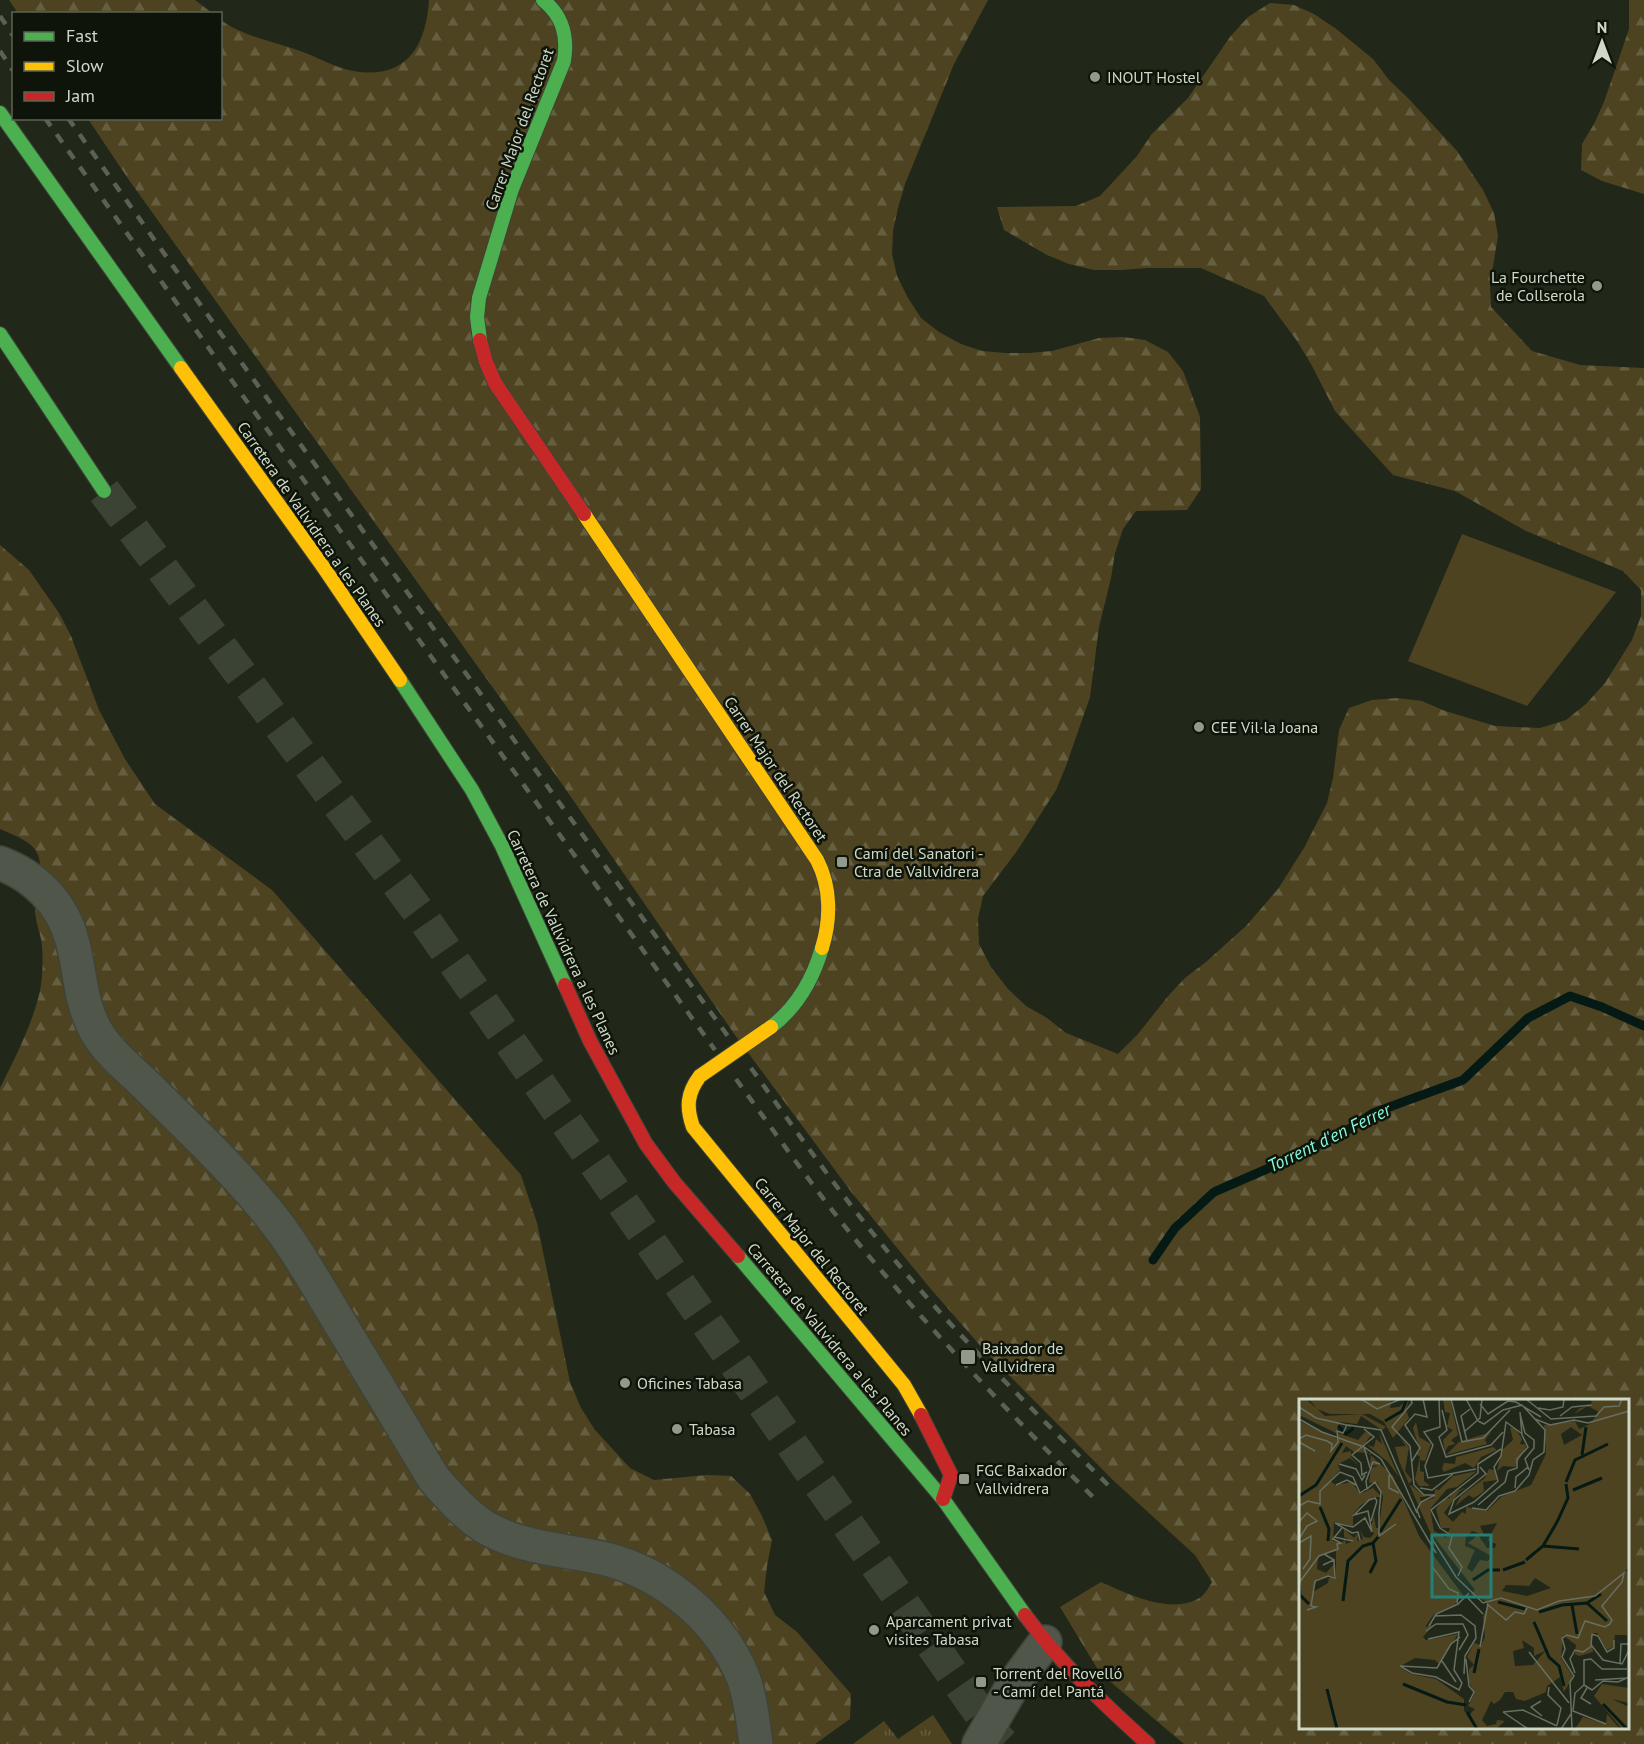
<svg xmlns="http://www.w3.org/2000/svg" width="1644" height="1744" viewBox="0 0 1644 1744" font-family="'PT Sans',sans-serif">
  <defs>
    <pattern id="forest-firs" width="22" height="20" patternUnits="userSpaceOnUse" patternTransform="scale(1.5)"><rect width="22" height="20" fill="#4e4321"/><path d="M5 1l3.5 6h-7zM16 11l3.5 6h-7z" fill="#665e40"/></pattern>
    <pattern id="park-tufts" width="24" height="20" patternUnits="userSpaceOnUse" patternTransform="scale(1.5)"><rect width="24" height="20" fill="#4e4321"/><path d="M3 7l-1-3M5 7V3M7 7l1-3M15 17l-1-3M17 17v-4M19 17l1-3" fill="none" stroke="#665e40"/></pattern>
  </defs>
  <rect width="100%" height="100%" fill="#21281a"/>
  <path fill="#4e4321" d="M1462,534L1616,592L1527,706L1408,661Z"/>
  <path fill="url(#forest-firs)" fill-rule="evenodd" d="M9,0H195L212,13H18Z
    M429,0H988L954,64L905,184L898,208L893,231L892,254L897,276L908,298L921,318L939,332L961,344L982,351L1005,353H1029L1052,351L1099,338L1123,337L1145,340L1168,352L1183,371L1200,417L1201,489L1187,510L1136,511L1123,529L1115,553L1111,578L1099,627L1090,697L1066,766L1056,790L1017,851L983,896L978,919L979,944L991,967L1008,989L1026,1006L1047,1018L1066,1033L1118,1054L1138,1034L1169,995L1185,978L1206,962L1246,926L1278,889L1304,848L1327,803L1333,778L1339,730L1349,708L1372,700L1397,698L1422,701L1445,711L1495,726L1540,728L1566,720L1586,704L1605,683L1632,640L1641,616V590L1623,571L1526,531L1455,491L1393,475L1335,411L1311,364L1297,341L1264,296L1201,268H1147L1121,270H1094L1069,264L1047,255L1004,230L997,207L1076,206L1100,196L1137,156L1151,135L1188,98L1230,37L1248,17L1270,3L1294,5L1314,14L1335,28L1373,59L1389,80L1408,98L1457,151L1483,190L1494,213L1498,236L1490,284L1491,307L1532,351L1580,365L1644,368V1744H1184L1100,1673L1060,1607L1101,1582C1128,1594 1172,1616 1201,1597C1205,1594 1209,1587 1212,1582L1195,1555L1114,1481L984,1350L930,1288L852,1193L735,1035L562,784L129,180L88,119L220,118L221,20C242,36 272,41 297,50C316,56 333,67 353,71C405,80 426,48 429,0ZM1300,1400H1628V1728H1300Z
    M1629,0H1644V194L1602,181L1581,170L1582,144L1594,124L1604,102L1629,29Z
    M0,545L29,570L59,613L71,636L99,710L125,759L155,804L272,890L521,1175L537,1223L570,1382L581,1408L595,1430L630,1468L654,1480L707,1475L731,1476L750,1494L762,1516L772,1540L767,1566L764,1592L775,1615L797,1632L851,1694L850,1719L815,1744H0V1088C15,1058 40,1010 42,976C43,965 43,950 41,939C39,930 36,922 35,912C35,905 37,897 38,889C45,849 36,844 0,829Z"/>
  <path fill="url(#park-tufts)" d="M933,1715L952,1744H853L884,1721L898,1739Z"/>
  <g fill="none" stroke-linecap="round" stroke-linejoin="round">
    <path stroke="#051a15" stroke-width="9" d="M1153,1260L1175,1228L1214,1192L1292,1158L1349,1129L1373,1113L1463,1080L1528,1018L1570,996L1602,1007L1644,1026"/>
    <path stroke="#3b4334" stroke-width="33" stroke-dasharray="33 16" stroke-linecap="butt" d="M104,491L421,915L998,1739L1003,1744"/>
    <defs>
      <path id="street" d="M0,863C35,876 62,903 72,940C81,972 79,1000 96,1031C109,1054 131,1070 149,1088C188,1127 230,1166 265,1209C293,1242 313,1279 335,1315C368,1370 401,1424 434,1479C449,1496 464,1513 483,1526C518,1548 567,1550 606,1559C665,1574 720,1620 743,1677C751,1698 753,1722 756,1744
        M979,1744L1013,1685L1045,1642"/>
      <path id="fast" d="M0,113L181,368
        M0,334L104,491
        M480,340L477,317L479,298L512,189L564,61C568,36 563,16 543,0
        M400,680L472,790L502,846L565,985
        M771,1027C797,1007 813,979 822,948
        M738,1256L943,1499L1025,1615"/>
      <path id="slow" d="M181,368L324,568L400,680
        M584,514L817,860C831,887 831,919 822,948
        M700,1076C687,1093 686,1107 693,1127L904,1385L921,1415"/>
      <path id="jam" d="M480,340L486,362L495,383L584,514
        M565,985L590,1041L646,1144L674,1182L738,1256
        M921,1415L951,1475L943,1499
        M1025,1615C1060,1663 1104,1704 1148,1744"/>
    </defs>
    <use href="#street" stroke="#3e4438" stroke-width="36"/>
    <use href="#fast" stroke="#3e4438" stroke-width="16"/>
    <use href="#slow" stroke="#3e4438" stroke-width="16"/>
    <use href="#jam" stroke="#3e4438" stroke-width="16"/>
    <use href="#street" stroke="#50564a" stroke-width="33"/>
    <use href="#fast" stroke="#4caf50" stroke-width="14"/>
    <use href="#slow" stroke="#ffc107" stroke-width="14"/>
    <use href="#jam" stroke="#c62828" stroke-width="14"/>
    <path stroke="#5c6156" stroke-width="4.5" stroke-dasharray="10 10" stroke-linecap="butt" d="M0,16L14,37
      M0,51L14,72
      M45,118L230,378L715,1050
      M68,118L246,369L730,1039
      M751,1068C797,1132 842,1197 893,1258C960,1339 1036,1413 1110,1487
      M736,1079C784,1145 831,1213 885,1275C953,1354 1025,1429 1098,1502"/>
    <defs>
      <path id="slow-bridge" d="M700,1076L771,1027"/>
    </defs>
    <use href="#slow-bridge" stroke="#3e4438" stroke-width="16" stroke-linecap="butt"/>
    <use href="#slow-bridge" stroke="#ffc107" stroke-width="14"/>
  </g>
  <g fill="#929b8b" stroke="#0e1409" stroke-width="2">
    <circle cx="1095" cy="77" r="6"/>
    <circle cx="1597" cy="286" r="6"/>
    <circle cx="1199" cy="727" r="6"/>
    <rect x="836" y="856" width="12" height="12" rx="3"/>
    <rect x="960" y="1349" width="16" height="16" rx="3"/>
    <circle cx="625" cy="1383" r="6"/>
    <circle cx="677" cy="1429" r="6"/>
    <rect x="958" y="1473" width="12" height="12" rx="3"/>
    <circle cx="874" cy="1630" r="6"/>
    <rect x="975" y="1676" width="12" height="12" rx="3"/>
  </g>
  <g text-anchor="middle" stroke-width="5" stroke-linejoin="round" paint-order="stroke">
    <g font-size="16" fill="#cfd9c8" stroke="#0e1409" text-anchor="start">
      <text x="1107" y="83">INOUT Hostel</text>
      <text x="1585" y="283" text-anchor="end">La Fourchette<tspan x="1585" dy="18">de Collserola</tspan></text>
      <text x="1211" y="733">CEE Vil·la Joana</text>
      <text x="854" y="859">Camí del Sanatori -<tspan x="854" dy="18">Ctra de Vallvidrera</tspan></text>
      <text x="982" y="1354">Baixador de<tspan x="982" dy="18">Vallvidrera</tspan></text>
      <text x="637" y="1389">Oficines Tabasa</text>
      <text x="689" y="1435">Tabasa</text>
      <text x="976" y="1476">FGC Baixador<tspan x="976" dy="18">Vallvidrera</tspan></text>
      <text x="886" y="1627">Aparcament privat<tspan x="886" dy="18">visites Tabasa</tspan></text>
      <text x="993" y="1679">Torrent del Rovelló<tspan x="993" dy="18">- Camí del Pantá</tspan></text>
    </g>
    <g font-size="16" fill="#cfd9c8" stroke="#0e1409">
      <text transform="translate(519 129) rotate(-70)" y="6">Carrer Major del Rectoret</text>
      <text transform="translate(312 524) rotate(55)" y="6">Carretera de Vallvidrera a les Planes</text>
      <text transform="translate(776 769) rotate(56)" y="6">Carrer Major del Rectoret</text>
      <text transform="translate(564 942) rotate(65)" y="6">Carretera de Vallvidrera a les Planes</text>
      <text transform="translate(812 1246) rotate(51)" y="6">Carrer Major del Rectoret</text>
      <text transform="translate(830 1339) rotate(50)" y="6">Carretera de Vallvidrera a les Planes</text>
    </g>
    <g font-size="18" font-style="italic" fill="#85f9dd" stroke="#0e1409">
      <text transform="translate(1329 1138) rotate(-26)" y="6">Torrent d'en Ferrer</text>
    </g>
  </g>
  <g transform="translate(1299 1399)">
    <rect width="330" height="330" fill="#21281a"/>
    <path d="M7,0L26,17L63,15L87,28L83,31L62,17L58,25L41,23L37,34L0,16V2ZM10,0H93L91,9L100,8L110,0L107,11L110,19L94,39L85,23L71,15H31L18,10ZM144,0H151L159,36L152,41L156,45L149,47L146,53L144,41L154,31L148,28L151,14L146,13ZM292,0H330V169L326,172H330L328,236H316L314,248L308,251L298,234H292L294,253L280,257L276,255L277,246L264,236L262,259L274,278L265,293L261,278L248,287L247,293L226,302L217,300L214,293H206L201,301L195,305L192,302L183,321L188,327L197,325L198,321L206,322L197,330H0V22L38,40L39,34L59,41L66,33L73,35L63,48L94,77L120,137L164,196L155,206L135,215L126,228L134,226L124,238L127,241L159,235L140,265L136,261L116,259L100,268L112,275L137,280L165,300V312L170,316L176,310L169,307L175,295L170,282V270L175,266L168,258L175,244L182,246L186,238L184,218L190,204L172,195L176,191L131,133L100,62L96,48L107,47L100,37L110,48L106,72L113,81L110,85L127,98H121L122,103L135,99L136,90L140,91L154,77L178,72L158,88L148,90L131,110L135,132L147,139L151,129H142L137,110L145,100L151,99L150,95L168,88L160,93L145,114L154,123L163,113L167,115V108L188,112L202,98L232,86L247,55L245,26L276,22L280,30L291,25L300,13L289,7L275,15L281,9L293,7ZM272,28L283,36L265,46L262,35ZM47,47L55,53L72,54L71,66L79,67L72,69L70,84L78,83L84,97L80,129H77L75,117L72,128L75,135L71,139L65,138L61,131L64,140L58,142L59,134L55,139L45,130V138L54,142L47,145L46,140L43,144L34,142L35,123L54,127V115L62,106L74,98H83L74,89L61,95L53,83L37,86L31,82L41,71L39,65L51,59L60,67L52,58V52L43,54ZM198,124L189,141L197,145L196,149H188L179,136L169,144L192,157L189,162L181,161L173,173L168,169L176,151L166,147L167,138L173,132L185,136L181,127ZM37,152V179H30L29,184L14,193L18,180L35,177V165L27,174L18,170L19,157ZM236,179L252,189L228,197L203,192L207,186L230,187ZM223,241L235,249V257L246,252L234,266L216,267L214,252L225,249ZM117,23L120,38L132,45L126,62L121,61V72L125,73V82L131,87H120L116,80L121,58L117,55L121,52L114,29ZM211,28L217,30L223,40L221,45L228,46L216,68L204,67L198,72L203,51L214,41ZM80,33L100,78L89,63L68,46L75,48L77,40L83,45ZM192,33L186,41L188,45L147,56L160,43ZM194,48L198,51L182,58L175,69L166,64L145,73L143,70L145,64L156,65L157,58ZM190,70L195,71L198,81L184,83L185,92L180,96L174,99L170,96L156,107L162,97L186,79ZM303,285L330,289V304L313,300L330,308V330H323L295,297ZM308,315L321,330H276L284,318L307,325Z" fill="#4e4321" fill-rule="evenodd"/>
    <path fill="none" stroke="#051a15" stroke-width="3" d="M86,22L103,12L108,0M39,27L47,35L55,29M283,56L287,28M267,83L276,61L309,45M274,91L303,79M0,97L17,86L43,44M21,108L30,130L29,142M81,133L102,100M244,147L280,150M227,161L244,147L258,123L269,99L267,85M204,171L226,163M71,174L77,162L74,144L80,137M174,181L189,171H201M0,186L1,196L10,205M44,202L49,162L64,147L74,144M199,203L226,210M288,204L308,222M273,206L278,235M240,213L263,206L288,204L302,195M235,223L250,258L260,267L265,287M175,274L180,250M104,285L148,303L167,306M28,290L38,330M304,305L328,330M168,313L178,330"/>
    <path fill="none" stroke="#676f60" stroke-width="1.5" d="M62,0L78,10L102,0M112,0L113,4L93,28L111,47L115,86L125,96H136L122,103L118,111L121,119M140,0L141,28L125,33L134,46L126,67L129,79L177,70M152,0L163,43L184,39L211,11M167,0L179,22M227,0L252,20L297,17L305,8L320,7L323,0M181,5L189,15L209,2L217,3L242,18M0,8L17,19L52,27M239,9L251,11L264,8L265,0M143,11L148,31L140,38L147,58L192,46L204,33M221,15L226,34L235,41V49L226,60L230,71M261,17L273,8L293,6M0,20L23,33L65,48L82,60L137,154M236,20L251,26L275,21L289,24L330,12M179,22L185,25L204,11L223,6L246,31L245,53L234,61L230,76L216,92M49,26L82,31L118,114M65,30L75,38L53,56L62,64L63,76L68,73M165,33L181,19L183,0M0,40L7,36L28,42L33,45L32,52L39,43L38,32L44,34L48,26M168,42L162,17L171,10M0,43L16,52M65,48L71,69M113,62L121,49L106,26L116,15L128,18L124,0M40,65L57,70L63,81L66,76M181,68L187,75L155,101L150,115L175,103L199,82L195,68L202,57L207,23L222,34M90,76V89L100,94M37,86L48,81L57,86M121,89L133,91L154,75M216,89L217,78L229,68M179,106L206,83L209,72L218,69V60L229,48L223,36L221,13M0,107L9,102L21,105V92L41,73L54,78L61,94L67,90M173,109L187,111L200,97L216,92M80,113V137L97,125M80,114L82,93L76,83L68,90L67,82L74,63L81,65M72,122L78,102M0,123L8,114L18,122L8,127L0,140M35,138L54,142M132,138L157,178L184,204L202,199L238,211L260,202L296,197L325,174L323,183L303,207L313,221L311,225L306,228L286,222L279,239L268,236L263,239L266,250L263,258L275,277L271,283L273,330M61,141L59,133L53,134L36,124L54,128L66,119L73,133L69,112L55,116L70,101L76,99L78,102M0,144L12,137L11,160L4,170M24,166L35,161L25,155M132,166L150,190L159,194L158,204M159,177L163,168L150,149L153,137L141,129L132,111L179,74V65L202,50M0,184L20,157L39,150L38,145L42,144L34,140L43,129M168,198L184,215M188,205L207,221L216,213L225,215L228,209M8,211L17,208L12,207L16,182L29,177L36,179L35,161M135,217L162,216L176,227L177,239L166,257L165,275M130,227L137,215L159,205L170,194M127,232L137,225H164L169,236L160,251M292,247L293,235L299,237L308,253L315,249V241M181,248L189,204M230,253L270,304M167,260L170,287L175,293L170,303M143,262L157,283M321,264L322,245H330M101,267L113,274L137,278L160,291L163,284L155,271L160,233L129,240M101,267L138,269L152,245L161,238M276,274L271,260L276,251L284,253L293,247L304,261L323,265L330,251M296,281L329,279M285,286V261L292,260L303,270H328M285,286L276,294L274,312L307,325M285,286L293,291L304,282L319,283L330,278M250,288L249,296L262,309L258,326M288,289L282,299L292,305M242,302L232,308L243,317M204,313L224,311L258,327M204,313L229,330M262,330L272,315"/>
    <path fill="#228077" fill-opacity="0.15" stroke="#228077" stroke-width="3" d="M133,136H192V198H133Z"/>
    <rect width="330" height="330" fill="none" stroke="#cfd9c8" stroke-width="3"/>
  </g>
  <rect x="12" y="12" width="210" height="108" fill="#0e1409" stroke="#5b6355" stroke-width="1.5"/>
  <rect x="24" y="32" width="30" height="9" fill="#4caf50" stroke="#5b6355" stroke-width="1.5"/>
  <text x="66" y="42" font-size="18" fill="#cfd9c8">Fast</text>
  <rect x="24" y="62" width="30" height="9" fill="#ffc107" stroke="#5b6355" stroke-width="1.5"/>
  <text x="66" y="72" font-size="18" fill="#cfd9c8">Slow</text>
  <rect x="24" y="92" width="30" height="9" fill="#c62828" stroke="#5b6355" stroke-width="1.5"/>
  <text x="66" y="102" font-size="18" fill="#cfd9c8">Jam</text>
  <g transform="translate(1602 42)" stroke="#0e1409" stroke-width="4.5" paint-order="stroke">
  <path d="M0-4.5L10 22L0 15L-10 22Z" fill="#cfd9c8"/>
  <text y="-9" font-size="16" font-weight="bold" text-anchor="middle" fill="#cfd9c8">N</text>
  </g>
</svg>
